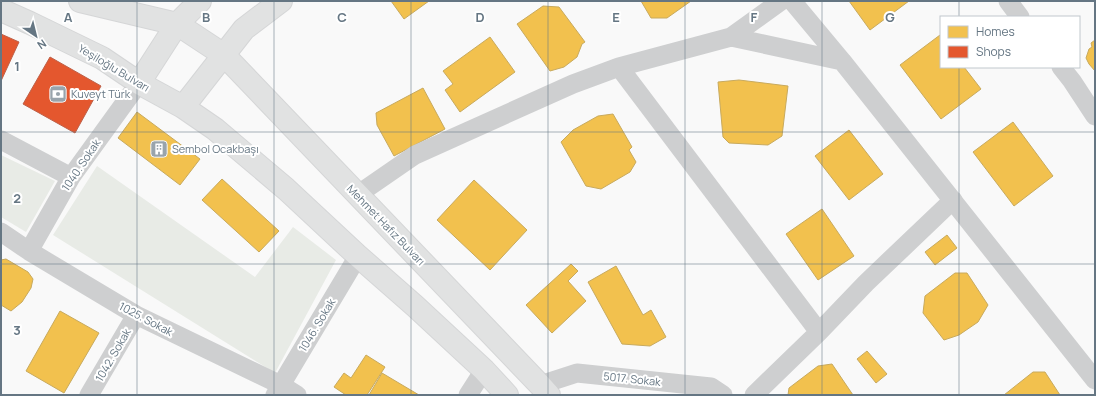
<svg xmlns="http://www.w3.org/2000/svg" width="1096" height="396" viewBox="0 0 1096 396" font-family="Manrope,sans-serif">
  <rect width="100%" height="100%" fill="#f9f9f9"/>
  <path fill="#e8ebe6" d="M1,155L55,181L26,232L1,217Z
    M97,166L255,277L293,227L336,260L275,373L53,235Z"/>
  <path fill="#f2c14e" stroke="#c8aa5e" d="M391,1H429L404,19Z
    M641,1H691L667,18H651Z
    M849,1H909L870,30Z
    M543,6L559,7L585,42L582,44L577,57L564,67L550,71L517,24Z
    M940,35L941,36V67H964L981,89L941,119L900,65Z
    M490,37L515,72L460,112L445,90L453,84L443,71Z
    M1095,40V71L1089,64L1086,58L1089,49L1092,47L1091,43Z
    M739,80L788,86L782,136L768,145L729,143L723,137L718,82Z
    M423,88L445,129L394,156L377,125L376,113Z
    M137,112L200,159L180,185L118,138Z
    M613,114L632,147L629,150L636,162L630,172L601,189L586,186L561,142L573,130L598,116Z
    M1013,122L1053,176L1014,206L973,152Z
    M849,130L883,174L849,200L815,156Z
    M222,179L279,231L259,252L202,200Z
    M474,180L527,230L490,270L437,220Z
    M822,209L854,256L818,280L786,234Z
    M947,235L957,248L935,265L925,252Z
    M6,259L28,272L33,279L31,288L22,302L11,311L1,305V260Z
    M571,264L578,271L568,281L586,301L552,333L526,305Z
    M616,266L643,315L651,310L666,337L650,346L622,344L588,282Z
    M955,273H967L988,305L978,322L959,335L944,340L923,313L925,296Z
    M60,311L99,333L64,393L26,371Z
    M867,351L887,374L876,383L857,359Z
    M366,355L385,367L367,395H346L334,387L344,373L351,378Z
    M832,364L853,395H788L789,388L818,366Z
    M1033,372H1045L1060,395H1004Z
    M382,373L419,395H369Z"/>
  <path fill="#e4572e" stroke="#be6048" d="M1,34L19,42L1,81Z
    M50,57L101,86L75,133L23,104Z"/>
  <g fill="none" stroke-linecap="round" stroke-linejoin="round">
    <defs>
      <path id="secondary" d="M80,1L177,24L224,55L540,385L549,395
        M1,10L30,23L102,58L139,83L183,107L215,129L286,189L358,256L415,306L484,370L507,395
        M139,83L177,24L200,1
        M183,107L244,29L281,1"/>
    </defs>
    <use href="#secondary" stroke="#d5d6d7" stroke-width="24"/>
    <path stroke="#cecfd0" stroke-width="19" d="M792,1L842,61L1095,380
      M1008,1L1020,17
      M731,37L842,61
      M619,67L819,332
      M1061,67L1072,81L1095,116
      M1,140L71,177
      M357,195L415,155L573,84L619,67L731,37L781,1
      M1,232L29,251L136,315L281,385L297,395
      M29,251L71,177L139,83
      M540,385L577,373L711,387L723,395
      M89,395L136,315
      M275,395L358,256
      M468,395L484,370
      M754,395L819,332L866,283L953,200"/>
    <use href="#secondary" stroke="#e1e2e2" stroke-width="22"/>
  </g>
  <path fill="none" stroke="#657683" stroke-width="1" stroke-opacity="0.55" d="M137,1V395M274,1V395M411,1V395M548,1V395M685,1V395M822,1V395M959,1V17M959,67V395M1,132H1095M1,264H1095"/>
  <defs>
    <symbol id="bank-square" viewBox="-11 -11 22 22"><rect x="-9" y="-9" width="18" height="18" rx="4" fill="#99a4ac" stroke="#fff"/><path d="M-6-4H6V4H-6ZM0-2.3a2.3 2.3 0 1 0 0 4.6a2.3 2.3 0 1 0 0-4.6Z" fill="#fff"/></symbol>
    <symbol id="building-square" viewBox="-11 -11 22 22"><rect x="-9" y="-9" width="18" height="18" rx="4" fill="#99a4ac" stroke="#fff"/><path d="M-4-6H4V6H1V3H-1V6H-4ZM-2.5-4.3h1.7v1.8h-1.7ZM.8-4.3h1.7v1.8H.8ZM-2.5-1h1.7V.8h-1.7ZM.8-1h1.7V.8H.8Z" fill="#fff"/></symbol>
  </defs>
  <g fill-rule="evenodd">
    <use href="#bank-square" x="48" y="84" width="20" height="20"/>
    <use href="#building-square" x="149" y="139" width="20" height="20"/>
  </g>
  <g text-anchor="middle" stroke-width="4" stroke-linejoin="round" paint-order="stroke">
    <g font-size="11" fill="#657683" stroke="#fff">
      <text transform="translate(114 68) rotate(31)" y="4">Yeşiloğlu Bulvarı</text>
      <text transform="translate(81 165) rotate(-56)" y="4">1040. Sokak</text>
      <text transform="translate(386 225) rotate(46)" y="4">Mehmet Hafız Bulvarı</text>
      <text transform="translate(146 319) rotate(28)" y="4">1025. Sokak</text>
      <text transform="translate(317 325) rotate(-59)" y="4">1046. Sokak</text>
      <text transform="translate(113 355) rotate(-60)" y="4">1042. Sokak</text>
      <text transform="translate(632 379) rotate(6)" y="4">5017. Sokak</text>
    </g>
    <g font-size="11" fill="#657683" stroke="#fff" text-anchor="start">
      <text x="71" y="98">Kuveyt Türk</text>
      <text x="172" y="153">Sembol Ocakbaşı</text>
    </g>
  </g>
  <g font-size="13" text-anchor="middle" font-weight="bold" fill="#657683" stroke="#fff" stroke-width="4" stroke-linejoin="round" paint-order="stroke">
    <text x="68" y="22">A</text>
    <text x="206" y="22">B</text>
    <text x="342" y="22">C</text>
    <text x="480" y="22">D</text>
    <text x="616" y="22">E</text>
    <text x="754" y="22">F</text>
    <text x="890" y="22">G</text>
    <text x="17" y="71">1</text>
    <text x="17" y="203">2</text>
    <text x="17" y="335">3</text>
  </g>
  <rect width="1096" height="396" fill="none" stroke="#657683" stroke-width="4"/>
  <rect x="940" y="16" width="140" height="52" fill="#ffffff" stroke="#c1c8cd"/>
  <rect x="948" y="26" width="20" height="12" fill="#f2c14e" stroke="#c1c8cd"/>
  <text x="976" y="36" font-size="12" fill="#657683">Homes</text>
  <rect x="948" y="46" width="20" height="12" fill="#e4572e" stroke="#c1c8cd"/>
  <text x="976" y="56" font-size="12" fill="#657683">Shops</text>
  <g transform="translate(36 36) rotate(145)" stroke="#ffffff" stroke-width="3" paint-order="stroke">
  <path d="M0-3L7 15L0 10L-7 15Z" fill="#657683"/>
  <text y="-6" font-size="11" font-weight="bold" text-anchor="middle" fill="#657683">N</text>
  </g>
</svg>
